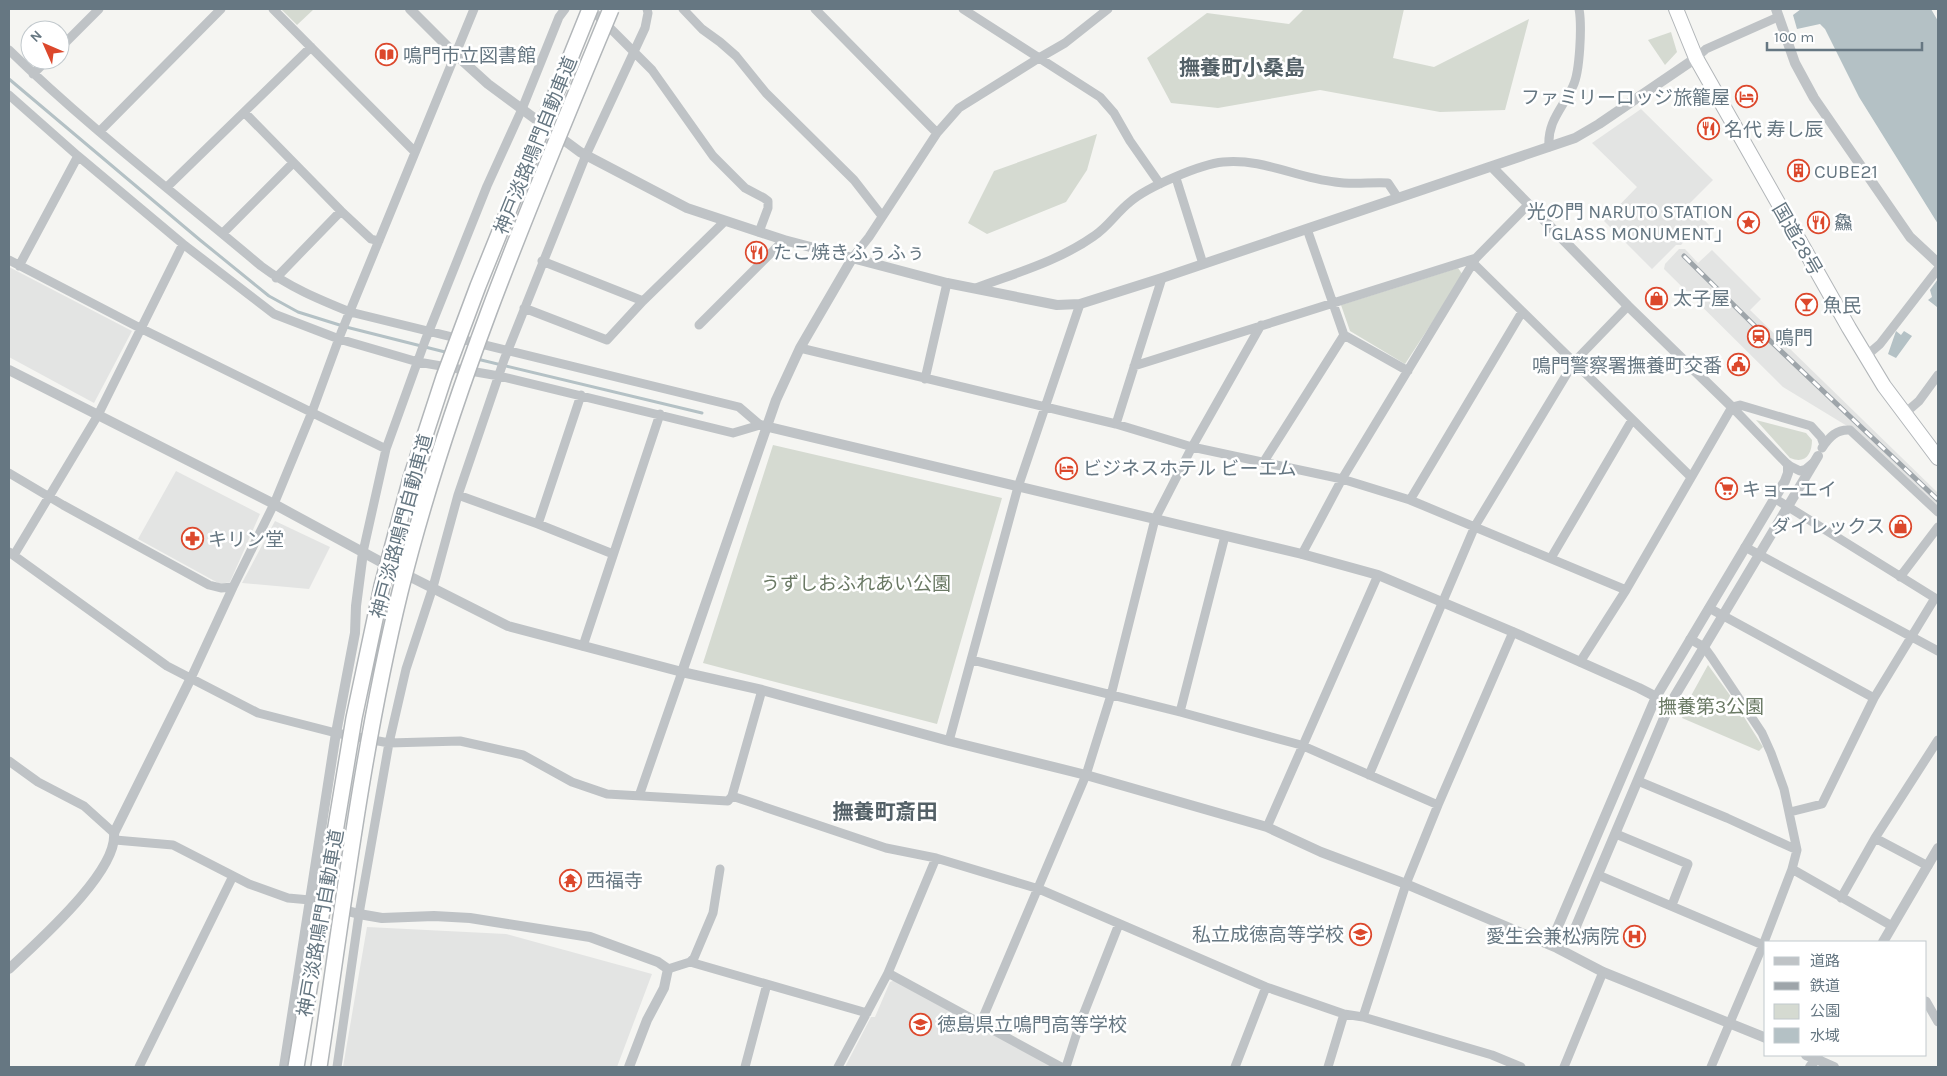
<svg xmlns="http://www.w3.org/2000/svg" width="1947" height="1076" viewBox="0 0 1947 1076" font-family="Karla,'Noto Sans JP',sans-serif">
  <rect width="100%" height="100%" fill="#f5f5f2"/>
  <path fill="#e3e4e3" d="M1641,109L1713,180L1689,204L1710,226L1699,237L1687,238L1681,245H1676L1652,269L1604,221L1637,187L1592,143Z
    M1679,249H1685L1698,263L1712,250L1761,299L1750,310L1938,493V508L1857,432L1783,387L1664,269L1665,264Z
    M9,267L132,331L94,403L9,357Z
    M176,471L260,514L230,582L220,584L138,539Z
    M275,521L330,547L309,589L242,583Z
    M367,927L506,934L652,974L617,1067H343Z
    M895,980L1053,1067H845L871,1017H875L890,982Z"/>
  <path fill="#d5dad1" d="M281,9H314L297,25Z
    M1304,9H1404L1393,58L1434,67L1529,19L1505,110L1440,112L1320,90L1218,108L1171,103L1147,58L1207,13L1289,24Z
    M1671,32L1677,52L1665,65L1648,40Z
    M1097,134L1087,170L1066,202L987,234L968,223L994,171Z
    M1458,268L1463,275L1405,364L1350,331L1341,305Z
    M1756,420L1806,433L1812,440C1812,455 1805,464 1790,458Z
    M773,445L1002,498L937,724L703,663Z
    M1708,665L1732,698L1763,747L1759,751L1682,718L1692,694Z"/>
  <path fill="#b4c1c5" d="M1801,9H1931L1938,21V224L1859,97L1825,29L1820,24L1797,29L1793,15Z
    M1938,279V306L1937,307L1928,300L1932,297L1930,290Z
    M1896,331L1901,335L1904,331L1912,336L1896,358L1888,354Z"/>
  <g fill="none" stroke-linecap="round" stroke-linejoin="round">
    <path stroke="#b4c1c5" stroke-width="3" d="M9,79L200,240L269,296L298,312L346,327L449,353
      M477,359L702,413"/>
    <defs>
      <path id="trunk" d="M1676,9L1696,58L1849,328L1884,386L1938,458"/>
    </defs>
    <use href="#trunk" stroke="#b2b6b9" stroke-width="16"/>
    <path stroke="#bfc3c6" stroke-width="9" d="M273,9L415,152
      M591,9L652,70L713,156L745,188L764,198L768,201V208L759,232
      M683,9L702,29L720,42L736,56L766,93L854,180L882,216
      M815,9L937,133
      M963,9L1100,97L1114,113L1130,141L1160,184
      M60,48L99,9
      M9,50C88,127 177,195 261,266C289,287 318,299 350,312L739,407L760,425
      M1696,58L1706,49L1778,17
      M33,74L47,60
      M9,95L78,156L183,244L274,314L339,339L418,362L499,376L733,433L760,425
      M245,113L341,211L371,239L379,241
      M100,131L221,9
      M1549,147C1547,121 1563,108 1573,86C1580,72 1582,25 1579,9
      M1176,178L1203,264
      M167,187L311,47
      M1307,229L1344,335L1408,371
      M223,233L293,163
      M853,257L869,237L937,133L959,108L1039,58L1065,43L1108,9
      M9,260L140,328L386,449
      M542,261L643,301L725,221
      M1473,263L1691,477
      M19,266L78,156
      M276,278L341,211
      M976,288C1016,273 1059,261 1094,236C1108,227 1117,212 1130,202C1147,187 1201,164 1223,162C1262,158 1297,178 1335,182C1352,185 1370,182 1388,183L1398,198
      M524,308L607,340L643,301
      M699,325L784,240
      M800,348L1116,424L1192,447L1342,479L1410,500L1626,590
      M1866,356L1880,344L1938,269
      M1134,366L1476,258
      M925,379L947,283
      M1732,407L1788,465L1800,471L1806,469L1813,463
      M1904,414L1919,401L1938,375
      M1116,424L1162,278
      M1822,448C1829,437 1837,429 1850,430L1938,512
      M1263,463L1344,335
      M9,473L63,505L209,585L221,588L233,587
      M458,495L538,524L613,554
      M1774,498L1935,598L1874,698L1822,804L1790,812
      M1410,500L1522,312
      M538,524L581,395
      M1745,547L1938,651
      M9,552L167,666L258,713L336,733L389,743L460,741L523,755L572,782L607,794L728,801L732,796L762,690
      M363,552L386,449L425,341L487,186L522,109L559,17L565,9
      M1302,554L1342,479L1476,258L1528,205
      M14,555L98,415L183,244
      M1551,558L1632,420
      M1900,577L1938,527
      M1709,608L1874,698
      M1690,639L1704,647L1712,658L1762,733L1771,753L1784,789L1797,850L1792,869L1763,945L1711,1067
      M583,646L660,414
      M972,660L1180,712L1301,745L1438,805
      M1580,662L1626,590L1732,407L1740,405L1811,426L1821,437L1824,445
      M191,678L233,587L274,504L312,412L341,333L474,9
      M1180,712L1225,536
      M949,741L1018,487L1080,304
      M9,761L38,782L84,806L114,833
      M1369,775L1475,526L1574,362L1628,306
      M1638,781L1727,818L1797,850
      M639,796L682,672
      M732,796L886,848L936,858L1039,889L1266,987L1344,1014L1363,1017L1492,1055L1521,1067
      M1267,827L1378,575
      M1616,834L1688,864L1672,905
      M115,840L173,845L249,884L288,898L310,900
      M1928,866L1875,838L1938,740
      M1792,869L1892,926
      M1598,875L1763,945
      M1841,898L1875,838
      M690,962L694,958L713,913L720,869
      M668,969L690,962L867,1013
      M888,973L1061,1067
      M1926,1001L1938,1022
      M1363,1017L1406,884L1438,805L1513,632
      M981,1022L1086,775L1111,695L1155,519L1192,447L1261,325
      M139,1067L233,876
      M337,1067L359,914L389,743L406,669L433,587L458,495L504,360L586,155L645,28L648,13L647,9
      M745,1067L767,984
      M838,1067L888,973L936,858
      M1066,1067L1080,1023L1119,924
      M1235,1067L1266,987
      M1328,1067L1344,1014
      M1564,1067L1603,972"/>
    <path stroke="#bfc3c6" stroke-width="10" d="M410,9L455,54L488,84L580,152L687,208L784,240L947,283L1057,305L1080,304L1162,278L1575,138L1599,124L1696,58
      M1776,9L1795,63L1814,98L1910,237L1938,263
      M1492,167L1628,306L1732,407
      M9,370L274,504L381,562L508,626L682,672L762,690L949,741L1086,775L1267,827L1321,852L1406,884L1557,948L1603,972L1766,1038
      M760,425L1302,554L1378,575L1513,632L1639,688L1670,704
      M682,672L776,400L800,348L853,257
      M318,903L359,914L382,918L434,916L470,918L590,937L658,962L668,969L664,988L647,1020L629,1067
      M1883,942L1938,848
      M1557,948L1571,938L1670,704L1818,456
      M1557,948L1556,931L1656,697L1785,481L1788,473V465
      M9,969C36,943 118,872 114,833L191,678
      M1806,1055L1816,1059L1818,1055
      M284,1067L336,733L355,633L356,606L363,552
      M1810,1067L1816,1059L1834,1067"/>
    <use href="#trunk" stroke="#fff" stroke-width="14"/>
    <defs>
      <path id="rail" d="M1684,256L1762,333L1938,500"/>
    </defs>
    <use href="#rail" stroke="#9ea5aa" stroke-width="5"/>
    <use href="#rail" stroke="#fff" stroke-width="3" stroke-dasharray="9" stroke-linecap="butt"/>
    <defs>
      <path id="motorway-bridge" d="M296,1067L354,718L382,586L411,478L444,377L478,286L590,9
        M319,1067C343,909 362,748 400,592C450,391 532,199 611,9"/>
    </defs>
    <use href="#motorway-bridge" stroke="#b2b6b9" stroke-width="18" stroke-linecap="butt"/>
    <use href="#motorway-bridge" stroke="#fff" stroke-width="15"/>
  </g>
  <defs>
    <symbol id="library-ring" viewBox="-11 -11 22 22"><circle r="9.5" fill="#fff" stroke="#dc482c" stroke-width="1.5"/><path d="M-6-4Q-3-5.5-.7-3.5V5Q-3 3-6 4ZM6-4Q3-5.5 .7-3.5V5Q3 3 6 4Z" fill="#dc482c"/></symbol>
    <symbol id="hotel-ring" viewBox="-11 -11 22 22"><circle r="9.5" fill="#fff" stroke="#dc482c" stroke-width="1.5"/><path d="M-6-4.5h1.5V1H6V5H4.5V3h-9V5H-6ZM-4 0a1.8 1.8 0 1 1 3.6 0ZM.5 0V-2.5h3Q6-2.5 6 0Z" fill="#dc482c"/></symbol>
    <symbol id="restaurant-ring" viewBox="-11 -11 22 22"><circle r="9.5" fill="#fff" stroke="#dc482c" stroke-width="1.5"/><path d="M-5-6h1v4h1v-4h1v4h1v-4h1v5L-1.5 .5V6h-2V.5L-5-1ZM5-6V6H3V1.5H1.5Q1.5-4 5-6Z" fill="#dc482c"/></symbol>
    <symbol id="building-ring" viewBox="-11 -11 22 22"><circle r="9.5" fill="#fff" stroke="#dc482c" stroke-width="1.5"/><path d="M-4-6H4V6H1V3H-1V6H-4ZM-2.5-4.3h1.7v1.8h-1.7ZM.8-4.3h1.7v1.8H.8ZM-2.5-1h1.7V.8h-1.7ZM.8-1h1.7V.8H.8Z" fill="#dc482c"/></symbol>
    <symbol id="sight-ring" viewBox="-11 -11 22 22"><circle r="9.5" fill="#fff" stroke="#dc482c" stroke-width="1.5"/><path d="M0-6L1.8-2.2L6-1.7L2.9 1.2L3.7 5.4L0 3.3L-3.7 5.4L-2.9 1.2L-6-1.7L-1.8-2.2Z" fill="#dc482c"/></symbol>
    <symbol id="shop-ring" viewBox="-11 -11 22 22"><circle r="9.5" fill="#fff" stroke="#dc482c" stroke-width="1.5"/><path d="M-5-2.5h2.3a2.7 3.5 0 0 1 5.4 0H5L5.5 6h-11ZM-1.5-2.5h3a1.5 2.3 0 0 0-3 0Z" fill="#dc482c"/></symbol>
    <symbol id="bar-ring" viewBox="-11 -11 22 22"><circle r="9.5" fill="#fff" stroke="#dc482c" stroke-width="1.5"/><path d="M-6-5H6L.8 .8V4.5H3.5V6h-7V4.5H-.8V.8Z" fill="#dc482c"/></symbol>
    <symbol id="station-ring" viewBox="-11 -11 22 22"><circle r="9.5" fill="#fff" stroke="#dc482c" stroke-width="1.5"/><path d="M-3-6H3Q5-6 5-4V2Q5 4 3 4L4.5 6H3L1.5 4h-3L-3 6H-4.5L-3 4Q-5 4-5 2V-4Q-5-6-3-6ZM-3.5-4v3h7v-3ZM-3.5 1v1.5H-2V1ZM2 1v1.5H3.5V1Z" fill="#dc482c"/></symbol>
    <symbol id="civic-ring" viewBox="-11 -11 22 22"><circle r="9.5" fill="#fff" stroke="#dc482c" stroke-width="1.5"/><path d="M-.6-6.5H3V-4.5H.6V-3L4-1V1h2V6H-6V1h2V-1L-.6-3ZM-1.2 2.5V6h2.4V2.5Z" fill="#dc482c"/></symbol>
    <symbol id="supermarket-ring" viewBox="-11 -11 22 22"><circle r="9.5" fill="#fff" stroke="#dc482c" stroke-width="1.5"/><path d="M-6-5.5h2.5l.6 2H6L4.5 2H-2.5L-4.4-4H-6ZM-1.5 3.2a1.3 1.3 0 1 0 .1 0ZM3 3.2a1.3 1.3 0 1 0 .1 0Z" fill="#dc482c"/></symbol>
    <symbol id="pharmacy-ring" viewBox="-11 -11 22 22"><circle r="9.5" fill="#fff" stroke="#dc482c" stroke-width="1.5"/><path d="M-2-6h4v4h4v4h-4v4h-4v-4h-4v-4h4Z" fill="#dc482c"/></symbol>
    <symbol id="temple-ring" viewBox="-11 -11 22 22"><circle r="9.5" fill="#fff" stroke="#dc482c" stroke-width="1.5"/><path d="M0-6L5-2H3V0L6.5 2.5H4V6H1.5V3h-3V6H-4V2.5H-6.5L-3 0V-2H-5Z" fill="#dc482c"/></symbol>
    <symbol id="school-ring" viewBox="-11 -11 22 22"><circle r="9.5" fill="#fff" stroke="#dc482c" stroke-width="1.5"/><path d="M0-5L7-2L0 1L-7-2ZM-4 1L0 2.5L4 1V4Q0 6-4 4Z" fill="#dc482c"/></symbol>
    <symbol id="hospital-ring" viewBox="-11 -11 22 22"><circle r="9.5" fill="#fff" stroke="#dc482c" stroke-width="1.5"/><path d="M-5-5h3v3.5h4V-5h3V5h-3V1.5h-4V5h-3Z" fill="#dc482c"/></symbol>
  </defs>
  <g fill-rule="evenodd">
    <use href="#library-ring" x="374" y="42" width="25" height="25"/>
    <use href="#hotel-ring" x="1734" y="84" width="25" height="25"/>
    <use href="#restaurant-ring" x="1696" y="116" width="25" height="25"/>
    <use href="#building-ring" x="1786" y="158" width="25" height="25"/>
    <use href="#sight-ring" x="1736" y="210" width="25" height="25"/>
    <use href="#restaurant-ring" x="1806" y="210" width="25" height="25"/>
    <use href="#restaurant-ring" x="744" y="240" width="25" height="25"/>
    <use href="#shop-ring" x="1644" y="286" width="25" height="25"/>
    <use href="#bar-ring" x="1794" y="292" width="25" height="25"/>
    <use href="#station-ring" x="1746" y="324" width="25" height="25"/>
    <use href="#civic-ring" x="1726" y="352" width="25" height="25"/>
    <use href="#hotel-ring" x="1054" y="456" width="25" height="25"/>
    <use href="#supermarket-ring" x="1714" y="476" width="25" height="25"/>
    <use href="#shop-ring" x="1888" y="514" width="25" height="25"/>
    <use href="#pharmacy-ring" x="180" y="526" width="25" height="25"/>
    <use href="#temple-ring" x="558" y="868" width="25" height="25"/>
    <use href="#school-ring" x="1348" y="922" width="25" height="25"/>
    <use href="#hospital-ring" x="1622" y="924" width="25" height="25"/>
    <use href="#school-ring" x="908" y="1012" width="25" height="25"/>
  </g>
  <g text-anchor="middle" stroke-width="5" stroke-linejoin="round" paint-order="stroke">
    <g font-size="19" fill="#667782" stroke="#fff" text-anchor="start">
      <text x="403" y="62">鳴門市立図書館</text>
      <text x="1730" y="104" text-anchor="end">ファミリーロッジ旅籠屋</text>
      <text x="1724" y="136">名代 寿し辰</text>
      <text x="1814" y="178">CUBE21</text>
      <text x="1733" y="218" text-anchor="end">光の門 NARUTO STATION<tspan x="1733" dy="22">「GLASS MONUMENT」</tspan></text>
      <text x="1834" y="229">鱻</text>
      <text x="773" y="259">たこ焼きふぅふぅ</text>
      <text x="1673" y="305">太子屋</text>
      <text x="1823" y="312">魚民</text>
      <text x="1775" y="344">鳴門</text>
      <text x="1722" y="372" text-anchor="end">鳴門警察署撫養町交番</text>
      <text x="1083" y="475">ビジネスホテル ビーエム</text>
      <text x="1742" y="496">キョーエイ</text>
      <text x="1885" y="533" text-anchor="end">ダイレックス</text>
      <text x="208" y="546">キリン堂</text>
      <text x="586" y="887">西福寺</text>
      <text x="1344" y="941" text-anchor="end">私立成徳高等学校</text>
      <text x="1619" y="943" text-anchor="end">愛生会兼松病院</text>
      <text x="937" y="1031">徳島県立鳴門高等学校</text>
    </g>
    <g font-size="19" fill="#667782" stroke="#fff">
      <text transform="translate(535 145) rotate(-68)" y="7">神戸淡路鳴門自動車道</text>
      <text transform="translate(1798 239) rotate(60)" y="7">国道28号</text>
      <text transform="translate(401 526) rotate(-75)" y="7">神戸淡路鳴門自動車道</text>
      <text transform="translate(320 923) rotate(-80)" y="7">神戸淡路鳴門自動車道</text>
    </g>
    <g font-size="19" fill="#6a7964" stroke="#fff">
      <text x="856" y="590">うずしおふれあい公園</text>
      <text x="1711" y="713">撫養第3公園</text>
    </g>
    <g font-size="21" font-weight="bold" fill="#536067" stroke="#fff">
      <text x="1242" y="75">撫養町小桑島</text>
      <text x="885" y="819">撫養町斎田</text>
    </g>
  </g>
  <rect width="1947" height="1076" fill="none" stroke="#667782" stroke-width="20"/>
  <rect x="1764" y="941" width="162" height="115" fill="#ffffff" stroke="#c2c9cd"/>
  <rect x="1774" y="957" width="25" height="8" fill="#bfc3c6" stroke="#c2c9cd"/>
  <text x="1810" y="966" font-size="15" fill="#667782">道路</text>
  <rect x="1774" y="982" width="25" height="8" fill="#9ea5aa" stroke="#c2c9cd"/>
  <text x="1810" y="991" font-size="15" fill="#667782">鉄道</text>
  <rect x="1774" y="1004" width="25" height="15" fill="#d5dad1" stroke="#c2c9cd"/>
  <text x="1810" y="1016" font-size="15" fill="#667782">公園</text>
  <rect x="1774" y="1028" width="25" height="15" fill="#b4c1c5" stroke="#c2c9cd"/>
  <text x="1810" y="1041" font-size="15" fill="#667782">水域</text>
  <g transform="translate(45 45) rotate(315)"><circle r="24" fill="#ffffff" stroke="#c2c9cd"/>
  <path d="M0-4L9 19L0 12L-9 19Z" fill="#dc482c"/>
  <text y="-8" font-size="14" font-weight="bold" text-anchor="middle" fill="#667782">N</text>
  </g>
  <path d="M1767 42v8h155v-8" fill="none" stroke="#667782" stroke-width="2.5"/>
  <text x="1774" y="42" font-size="15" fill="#667782" stroke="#ffffff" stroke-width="4" paint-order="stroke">100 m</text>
</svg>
